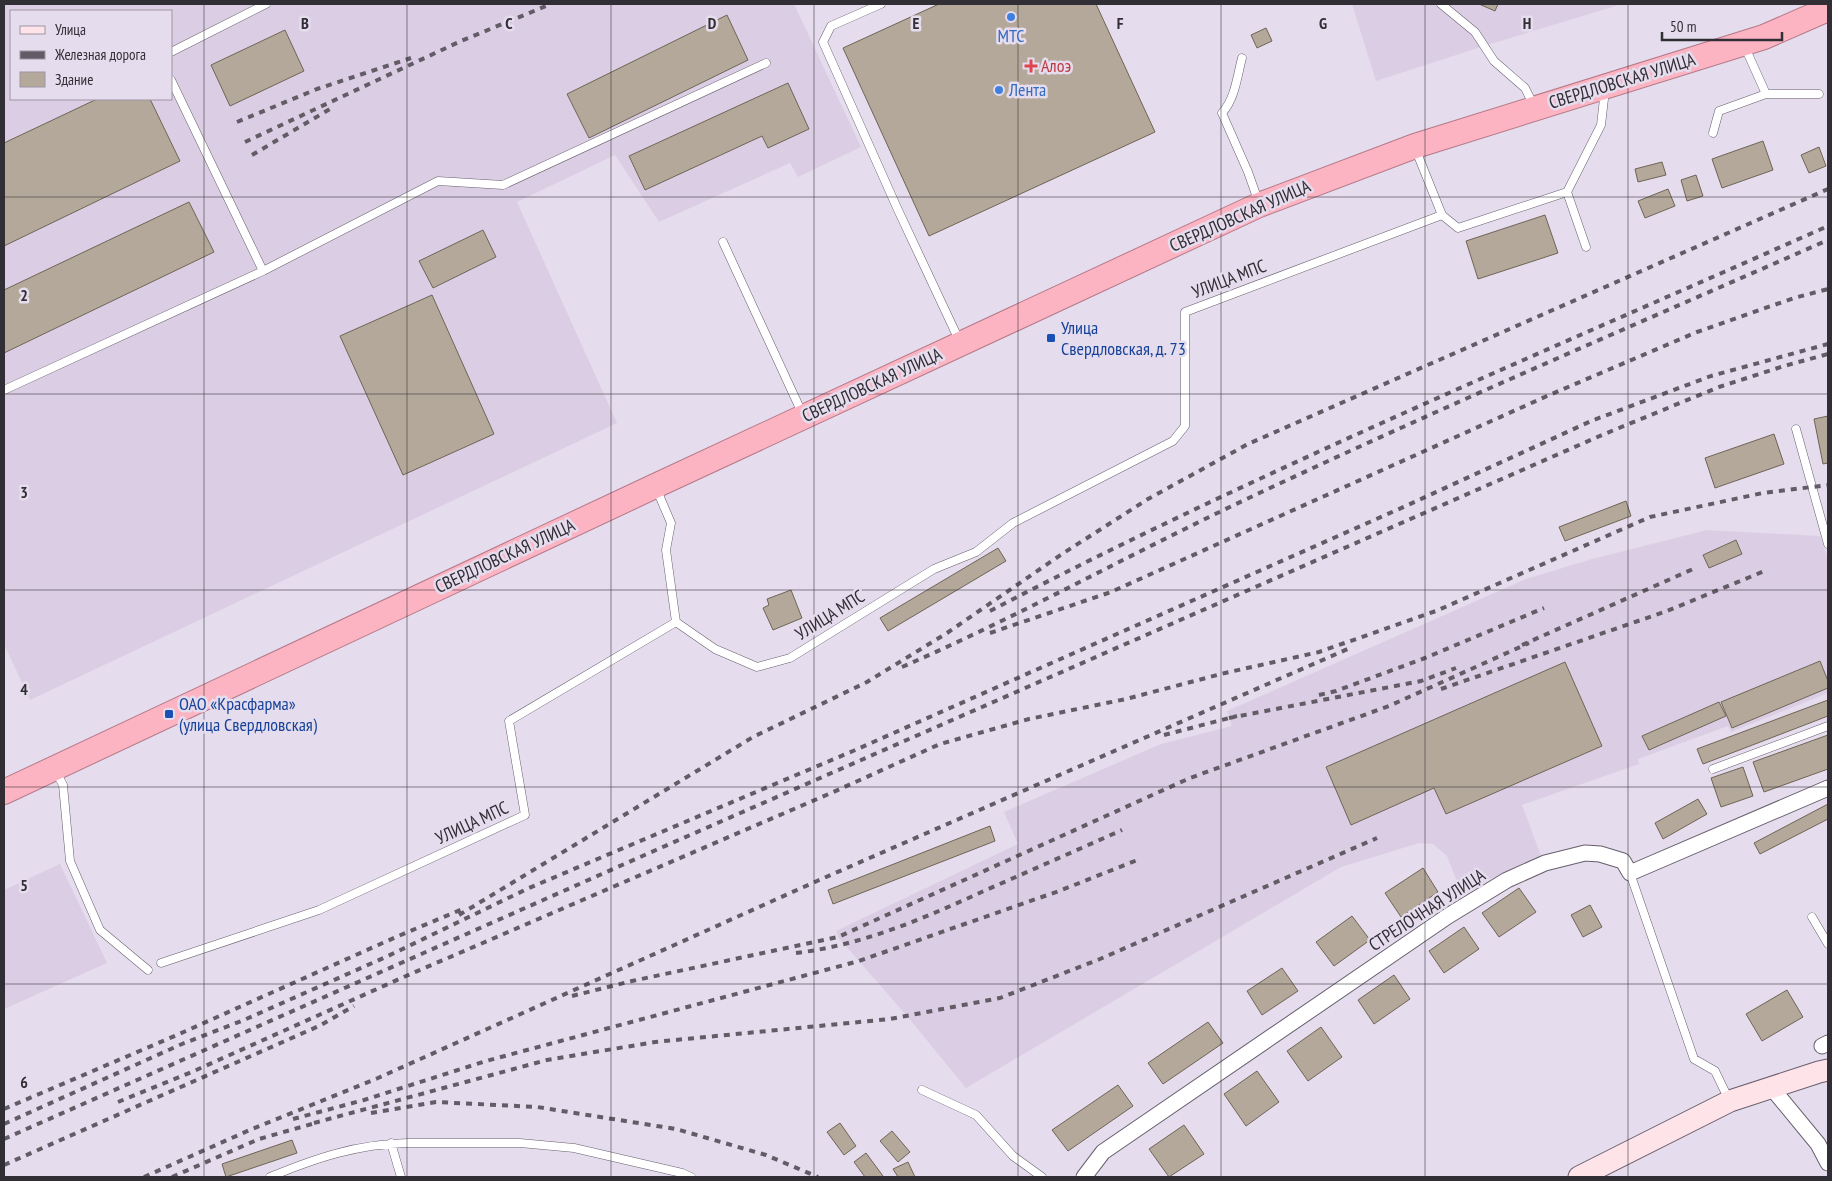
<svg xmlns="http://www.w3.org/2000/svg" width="1832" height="1181" viewBox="0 0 1832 1181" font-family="'PT Sans Narrow',sans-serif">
  <rect width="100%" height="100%" fill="#e5dced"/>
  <path fill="#dbcee4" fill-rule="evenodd" d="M4,4H794L861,147L798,177L790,163L659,222L615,155L517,202L617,423L30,700L4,644ZM11,11H171V99H11Z
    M1352,4H1622L1484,46L1376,81Z
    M1707,530L1820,536L1828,559V693L1731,732L1728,726L1638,759L1639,764L1522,805L1541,856L1461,892L1447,856L1433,844L1419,843L1341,867L966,1088L907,1016L838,937L836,931L1018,844L1004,812L1161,744L1232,726L1227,711L1526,579L1592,559Z
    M60,864L107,963L4,1009V890Z"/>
  <path fill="#b4a89a" stroke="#6f6457" d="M939,4H1096L1155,132L929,236L843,48Z
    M1479,4H1498L1495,11Z
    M727,15L748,60L589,138L567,94Z
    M1266,28L1272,41L1257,48L1251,35Z
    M285,30L304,71L230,106L211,65Z
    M788,83L809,129L768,148L762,136L645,190L629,156Z
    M97,99H150L180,161L4,246V143Z
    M1763,141L1773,170L1722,188L1712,159Z
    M1819,147L1826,166L1809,173L1801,155Z
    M1662,162L1666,175L1638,182L1635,169Z
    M1696,175L1703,196L1687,201L1681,180Z
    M1668,189L1675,206L1645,218L1638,201Z
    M189,202L214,252L4,353V290Z
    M1545,215L1558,253L1478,279L1466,241Z
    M483,230L496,257L433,288L419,261Z
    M432,295L494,434L403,475L340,336Z
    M1828,416V463L1823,464L1814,419Z
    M1774,434L1784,464L1715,488L1705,458Z
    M1626,501L1631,516L1565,541L1559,527Z
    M1736,540L1742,554L1709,568L1703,555Z
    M998,548L1006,561L888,631L880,618Z
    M791,590L802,618L773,630L763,608L769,605L767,599Z
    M1820,661L1828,681V688L1732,728L1721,702Z
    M1565,662L1602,746L1446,814L1434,788L1351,825L1326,767Z
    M1828,700V716L1703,764L1697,749Z
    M1719,702L1726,716L1649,750L1642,736Z
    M1828,735V769L1764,792L1753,762Z
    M1743,767L1753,796L1721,807L1711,778Z
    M1698,799L1707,814L1663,839L1655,823Z
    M1828,804V819L1760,854L1754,843Z
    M990,826L995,841L833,904L828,890Z
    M1423,868L1438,892L1401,917L1385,893Z
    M1519,888L1536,912L1499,937L1482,913Z
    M1590,905L1602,927L1583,937L1571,915Z
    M1352,916L1370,940L1334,966L1316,942Z
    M1464,927L1479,949L1444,973L1429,951Z
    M1282,968L1298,991L1262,1015L1247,991Z
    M1394,975L1410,999L1374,1024L1358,1000Z
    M1787,990L1803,1017L1762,1041L1746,1014Z
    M1208,1022L1223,1043L1163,1084L1148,1063Z
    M1321,1027L1342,1057L1308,1081L1287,1051Z
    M1257,1071L1279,1102L1246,1126L1224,1094Z
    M1118,1085L1133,1106L1068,1151L1052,1130Z
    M840,1123L856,1146L844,1155L827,1132Z
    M1184,1125L1204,1154L1169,1177L1149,1149Z
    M892,1131L910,1152L898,1162L880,1141Z
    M292,1140L297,1153L226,1177L222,1164Z
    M866,1153L883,1176L881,1177H865L854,1162Z
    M908,1162L915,1177H898L893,1169Z"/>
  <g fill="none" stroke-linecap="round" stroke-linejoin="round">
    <defs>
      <path id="service" d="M881,4L831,26L823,42L898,210L959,340
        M1441,4L1475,32L1494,61L1525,88L1534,106
        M1744,45L1766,94H1819
        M171,52L266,4
        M1242,58C1237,77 1235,99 1222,113L1248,172L1259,203
        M171,80L263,271
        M1713,133L1719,111L1766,94
        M1442,215L1458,228L1567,192
        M723,242L803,415
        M1586,247L1567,192L1601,125L1605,90
        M4,390L263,271L438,181L503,185L766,63
        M1796,429L1828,544
        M656,488L671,523L666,550L676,622
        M1713,769L1828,726
        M55,770L63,785L70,861L100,930L148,970
        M1630,873L1694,1059L1715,1071L1729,1100
        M1812,917L1828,944
        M161,963L319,910L525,815L509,721L676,622L715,649L757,667L790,658L934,569L976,552L1013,523L1173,441L1185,426V312L1442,215L1415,148
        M922,1090L976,1115L1013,1156L1042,1177
        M391,1143L401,1177
        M270,1177C316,1158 357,1144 408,1143H520L574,1148L682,1173L691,1177"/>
      <path id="minor" d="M1822,1046L1828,1043
        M1771,1087L1818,1144L1828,1163
        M1084,1177L1103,1152L1448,916L1507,880L1545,863L1585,853L1600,854L1623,861L1630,873L1828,788"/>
      <path id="secondary" d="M1579,1177L1730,1101L1819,1072L1828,1070"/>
      <path id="trunk" d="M4,792L655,486L1259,205L1415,146L1764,37L1828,9"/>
    </defs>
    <use href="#service" stroke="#675f6d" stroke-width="9"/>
    <use href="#minor" stroke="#675f6d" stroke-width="17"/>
    <use href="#secondary" stroke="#675f6d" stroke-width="23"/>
    <use href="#trunk" stroke="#b57988" stroke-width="26"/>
    <use href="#service" stroke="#fff" stroke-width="8"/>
    <use href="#minor" stroke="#fff" stroke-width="15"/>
    <use href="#secondary" stroke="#fee3e8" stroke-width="21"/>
    <use href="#trunk" stroke="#fcb4c3" stroke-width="24"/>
    <path stroke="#625c66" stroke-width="4" stroke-dasharray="6 6" stroke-linecap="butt" d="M237,122L317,89L411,58
      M245,142L461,41L551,4
      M252,155L330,109
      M990,611C1263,469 1547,351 1828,226
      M990,633L1111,592L1547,396L1697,332L1794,298L1828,289
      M1522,645L1693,569
      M902,667C1015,618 1123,558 1234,505C1430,412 1630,327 1828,240
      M1441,689L1667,611L1767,570
      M1319,695L1336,691L1425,658L1544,608
      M1229,718L1421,681L1456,668
      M1164,735L1237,716
      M459,915L753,737L867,682L947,633L1062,554L1148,499L1248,444L1828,189
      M796,953C863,945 925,918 986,890C1032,870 1077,850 1122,830
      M572,996L632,981L838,937L1190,778L1389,706L1529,643
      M118,1102L194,1071L406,976L831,793L940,744L1029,719L1126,699L1225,673L1319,652L1436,611L1650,517L1763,493L1828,485
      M4,1109L177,1035L396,937L465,908
      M371,1113L436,1102L537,1107L676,1129L766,1155L818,1177
      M293,1119L364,1100L486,1061L859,961L1059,891L1140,859
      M314,1123L547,1060L655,1042L890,1019L1000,998L1100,959L1377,838
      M4,1124L182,1044L244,1020L388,956L529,888L853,751L1408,505L1591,421L1711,376L1828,344
      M4,1139L656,850L1602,435L1719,387L1784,366L1828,354
      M4,1165L319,1026L354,1006
      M144,1177L252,1129L378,1078L817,881L1350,648
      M172,1177L259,1139L319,1122"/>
  </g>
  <path fill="none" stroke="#322e35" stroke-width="1" stroke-opacity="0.55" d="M204,4V1177M407,4V1177M611,4V1177M814,4V1177M1018,4V1177M1221,4V1177M1425,4V1177M1628,4V1177M4,197H1828M4,394H1828M4,590H1828M4,787H1828M4,984H1828"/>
  <g fill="#3f7fe0" stroke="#e5dced" stroke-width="2">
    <circle cx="1011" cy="17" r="5"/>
    <circle cx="999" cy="90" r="5"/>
  </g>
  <path fill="#e0444e" stroke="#e5dced" stroke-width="2" d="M1028.5 58.5h5v5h5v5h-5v5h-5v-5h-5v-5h5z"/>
  <g fill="#1a4fb4" stroke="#e5dced" stroke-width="2">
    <rect x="1046" y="333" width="10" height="10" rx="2.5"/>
    <rect x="164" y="709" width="10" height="10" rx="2.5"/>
  </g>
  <g text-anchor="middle" stroke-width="5" stroke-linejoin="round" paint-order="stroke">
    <g font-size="18" fill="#366cbe" stroke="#e5dced">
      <text x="1011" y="42">МТС</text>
      <text x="1009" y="96" text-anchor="start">Лента</text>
    </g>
    <g font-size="18" fill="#be3a42" stroke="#e5dced" text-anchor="start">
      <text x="1041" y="72">Алоэ</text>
    </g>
    <g font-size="18" fill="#322e35" stroke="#e5dced">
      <text transform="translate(1622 81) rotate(-17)" y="6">СВЕРДЛОВСКАЯ УЛИЦА</text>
      <text transform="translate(1240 216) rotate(-24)" y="6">СВЕРДЛОВСКАЯ УЛИЦА</text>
      <text transform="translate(1229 279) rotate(-21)" y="6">УЛИЦА МПС</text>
      <text transform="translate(872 385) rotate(-25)" y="6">СВЕРДЛОВСКАЯ УЛИЦА</text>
      <text transform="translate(505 556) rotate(-25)" y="6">СВЕРДЛОВСКАЯ УЛИЦА</text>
      <text transform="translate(830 615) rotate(-32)" y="6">УЛИЦА МПС</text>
      <text transform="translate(472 823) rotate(-25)" y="6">УЛИЦА МПС</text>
      <text transform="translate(1427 910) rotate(-33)" y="6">СТРЕЛОЧНАЯ УЛИЦА</text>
    </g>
    <g font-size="18" fill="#164399" stroke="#e5dced" text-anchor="start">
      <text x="1061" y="334">Улица<tspan x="1061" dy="21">Свердловская, д. 73</tspan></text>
      <text x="179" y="710">ОАО «Красфарма»<tspan x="179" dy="21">(улица Свердловская)</tspan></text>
    </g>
  </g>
  <g font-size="16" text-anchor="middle" font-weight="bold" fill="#322e35" stroke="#e5dced" stroke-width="5" stroke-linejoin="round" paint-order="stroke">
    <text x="305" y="29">B</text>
    <text x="509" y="29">C</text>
    <text x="712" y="29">D</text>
    <text x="916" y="29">E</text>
    <text x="1120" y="29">F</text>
    <text x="1323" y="29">G</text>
    <text x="1527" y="29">H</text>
    <text x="24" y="301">2</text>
    <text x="24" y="498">3</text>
    <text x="24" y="695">4</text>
    <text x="24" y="891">5</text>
    <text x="24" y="1088">6</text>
  </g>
  <rect width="1832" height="1181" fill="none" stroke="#322e35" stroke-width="10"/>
  <rect x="10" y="10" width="162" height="90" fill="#e5dced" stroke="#9d96a3"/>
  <rect x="20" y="26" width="25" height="8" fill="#fee3e8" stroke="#9d96a3"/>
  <text x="55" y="35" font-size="15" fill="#322e35">Улица</text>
  <rect x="20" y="51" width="25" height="8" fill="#625c66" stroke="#9d96a3"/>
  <text x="55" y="60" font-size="15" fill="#322e35">Железная дорога</text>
  <rect x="20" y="72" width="25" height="15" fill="#b4a89a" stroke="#9d96a3"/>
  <text x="55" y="85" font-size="15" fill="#322e35">Здание</text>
  <path d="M1662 32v8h120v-8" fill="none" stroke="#322e35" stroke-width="2.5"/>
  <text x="1670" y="32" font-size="15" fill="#322e35" stroke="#e5dced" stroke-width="4" paint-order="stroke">50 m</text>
</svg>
